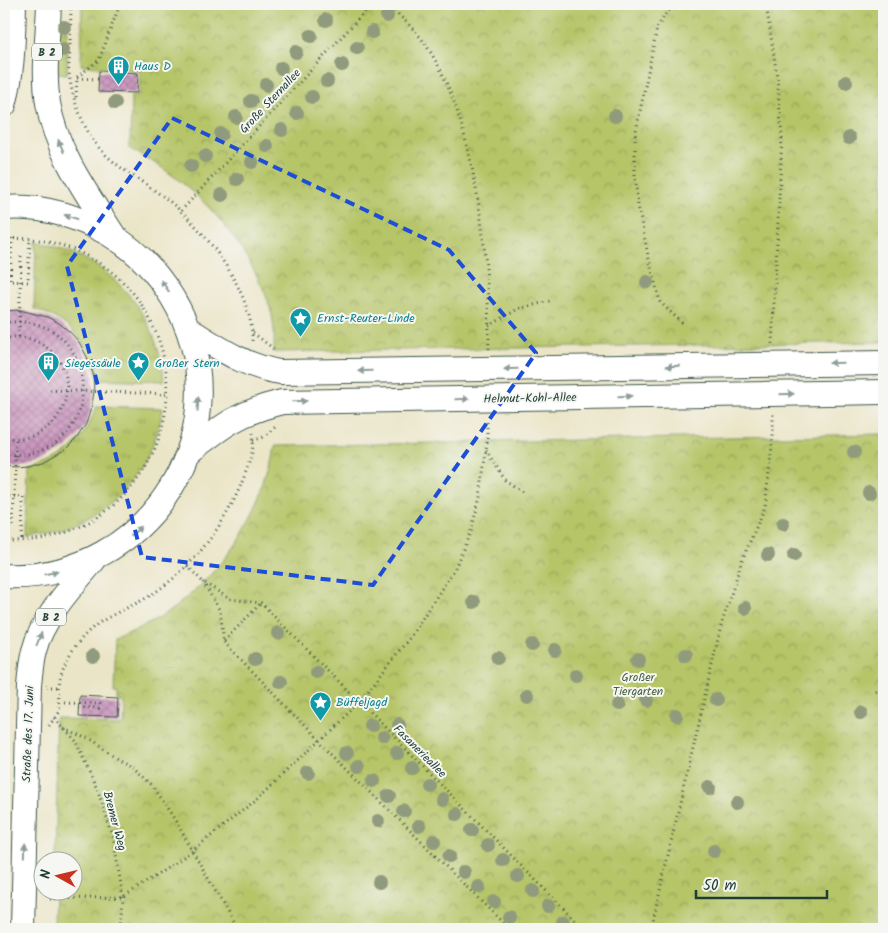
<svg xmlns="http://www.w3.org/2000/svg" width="888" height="933" viewBox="0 0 888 933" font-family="Kalam,sans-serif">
  <defs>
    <pattern id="grass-tufts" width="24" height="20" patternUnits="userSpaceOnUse" patternTransform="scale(1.25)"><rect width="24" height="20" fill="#b6c567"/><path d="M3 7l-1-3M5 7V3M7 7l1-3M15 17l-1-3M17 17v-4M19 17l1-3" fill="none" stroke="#93a156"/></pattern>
    <pattern id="park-crowns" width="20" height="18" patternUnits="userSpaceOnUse" patternTransform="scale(1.25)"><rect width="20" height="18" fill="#b6c567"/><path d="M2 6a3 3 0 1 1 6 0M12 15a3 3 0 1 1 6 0" fill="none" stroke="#93a156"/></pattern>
    <pattern id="building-cross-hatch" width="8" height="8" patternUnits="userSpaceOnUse" patternTransform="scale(1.25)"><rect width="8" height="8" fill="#ca93bd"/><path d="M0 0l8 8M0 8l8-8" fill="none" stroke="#a3799a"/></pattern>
  </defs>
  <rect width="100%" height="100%" fill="#f6f6f2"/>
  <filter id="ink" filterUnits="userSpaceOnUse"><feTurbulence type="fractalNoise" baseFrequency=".02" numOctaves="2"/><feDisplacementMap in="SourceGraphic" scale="10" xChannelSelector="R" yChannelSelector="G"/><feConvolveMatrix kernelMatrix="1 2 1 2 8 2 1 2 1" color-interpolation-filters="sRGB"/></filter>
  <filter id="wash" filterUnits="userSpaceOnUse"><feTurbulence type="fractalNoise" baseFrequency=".0096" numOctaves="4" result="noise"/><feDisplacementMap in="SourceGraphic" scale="20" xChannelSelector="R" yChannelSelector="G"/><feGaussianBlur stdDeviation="1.12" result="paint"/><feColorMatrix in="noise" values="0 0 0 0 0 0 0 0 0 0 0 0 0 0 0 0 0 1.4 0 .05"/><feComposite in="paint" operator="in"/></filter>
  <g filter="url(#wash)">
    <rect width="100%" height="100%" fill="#ebe5c7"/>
    <path fill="url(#grass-tufts)" stroke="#6a814e" d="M61,19H68L67,74L58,73L54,55L59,53Z
      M36,242C106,254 158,310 164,381L98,379C88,342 71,321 34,309Z
      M97,406L163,408C151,480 100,528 27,537L29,470C67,462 83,441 97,406Z"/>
    <path fill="url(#park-crowns)" stroke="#6a814e" d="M82,4H884V342L274,352C274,342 275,331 273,321C271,305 263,288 256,274C227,219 185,177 130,149L131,95H139L140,71L81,65Z
      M884,434V929H53L54,891L72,890V860H55L59,718L120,719L121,695L116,694V686H113L115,640C128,633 143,627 156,620C215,584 267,514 275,446Z"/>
    <g id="blocks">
      <path fill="url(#building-cross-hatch)" d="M99,71L138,73L137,93L98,92Z
        M20,310L47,317L59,323L70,332L79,342L87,357L93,373L94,391L92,405L86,424L76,439L66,449L43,462L28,466L15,467L4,466V311Z
        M80,695L118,697L117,717L79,716Z"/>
    </g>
  </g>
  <g filter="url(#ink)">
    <use href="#blocks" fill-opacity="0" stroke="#3e564a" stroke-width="1"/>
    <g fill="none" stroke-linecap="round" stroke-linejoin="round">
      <defs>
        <path id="primary" d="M49,4C48,35 43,72 48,103C56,152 88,195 114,236
          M4,105C13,72 13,38 14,4
          M4,208C40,205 77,216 109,234C135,249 156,271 172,297C249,424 150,583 4,576
          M188,329C217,347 246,367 280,372L884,363
          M189,452C222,426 240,412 282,402L884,392
          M23,929L29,686C30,675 31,662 34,651C42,618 73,585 94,560"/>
      </defs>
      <use href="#primary" stroke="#3e564a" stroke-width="26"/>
      <path stroke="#3e564a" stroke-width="3" stroke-dasharray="1 4" stroke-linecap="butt" d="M71,4C71,19 70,34 70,49C70,57 68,65 69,72C71,95 81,121 93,140C108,163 141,180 164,197C202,225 255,293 252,342
        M387,4C401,17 416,30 426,45C448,78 460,116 469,154C484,219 489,284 489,350
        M677,4L666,13L657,28L635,136V177L638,206L648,255L660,302L683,324
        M766,4L777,76L782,137L772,344
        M77,77L99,60L120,4
        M77,78L98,79
        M76,97L77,77
        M181,211L372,4
        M12,238L10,281L28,282L30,238
        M4,239C36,236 67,244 94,260C120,275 140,297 152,324C191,404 151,502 67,532C47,540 25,541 4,541
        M4,323C104,306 113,466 4,454
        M489,326L518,309L550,301
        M253,333L274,349
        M19,337L21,256
        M4,339C16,335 30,337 41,344C92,373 61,450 4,437
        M50,390L167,394
        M253,441L263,437L278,425
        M486,450L505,480L524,493
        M4,511V496L23,497L22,541
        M13,526L16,438
        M187,566L203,582L230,599L261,603L584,929
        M203,582L220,611L224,642L319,740L509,929
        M224,641L261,603
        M4,686H11
        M47,687H59
        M875,691L884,686
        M65,702L100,703V708L79,707
        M54,717L75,740L97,788L113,837L123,897L121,929
        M49,725C52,720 58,714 59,709C61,699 58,688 60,679C63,663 73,648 84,636C102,616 129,609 151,595C194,567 226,524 244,477C249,463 255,448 253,433
        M63,727L86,738L118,759L133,767L152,785L175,820L237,929
        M50,899L123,897L160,873L192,851L257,799L359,702L410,637L454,570L471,531L480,497L487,442V418
        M651,929L721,626L742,560L765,507L773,437V414"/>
      <use href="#primary" stroke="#fff" stroke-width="24"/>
    </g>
    <g fill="#909b7d">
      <circle cx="387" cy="16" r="7"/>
      <circle cx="326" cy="20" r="7"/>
      <circle cx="64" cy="27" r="7"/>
      <circle cx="372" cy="32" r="7"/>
      <circle cx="311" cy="36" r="7"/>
      <circle cx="357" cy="48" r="7"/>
      <circle cx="63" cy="50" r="7"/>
      <circle cx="296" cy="52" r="7"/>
      <circle cx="342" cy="65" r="7"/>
      <circle cx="281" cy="68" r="7"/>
      <circle cx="327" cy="81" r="7"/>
      <circle cx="846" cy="82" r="7"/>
      <circle cx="266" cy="85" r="7"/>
      <circle cx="312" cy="97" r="7"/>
      <circle cx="251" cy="101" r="7"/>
      <circle cx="115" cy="103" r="7"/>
      <circle cx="297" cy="113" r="7"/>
      <circle cx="615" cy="116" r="7"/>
      <circle cx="236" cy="117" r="7"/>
      <circle cx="282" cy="130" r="7"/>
      <circle cx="221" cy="134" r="7"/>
      <circle cx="849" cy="138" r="7"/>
      <circle cx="267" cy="146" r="7"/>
      <circle cx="205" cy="156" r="7"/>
      <circle cx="252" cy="162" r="7"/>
      <circle cx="191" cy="166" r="7"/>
      <circle cx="237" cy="179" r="7"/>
      <circle cx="222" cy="195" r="7"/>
      <circle cx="647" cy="282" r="7"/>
      <circle cx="854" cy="452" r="7"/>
      <circle cx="869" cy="493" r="7"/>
      <circle cx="783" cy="524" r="7"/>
      <circle cx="768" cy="555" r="7"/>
      <circle cx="794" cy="555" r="7"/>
      <circle cx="474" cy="602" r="7"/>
      <circle cx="745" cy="608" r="7"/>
      <circle cx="278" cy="633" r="7"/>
      <circle cx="532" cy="645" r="7"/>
      <circle cx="555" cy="650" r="7"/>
      <circle cx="686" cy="655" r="7"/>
      <circle cx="93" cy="656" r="7"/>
      <circle cx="498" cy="658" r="7"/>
      <circle cx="255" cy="659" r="7"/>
      <circle cx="638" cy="659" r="7"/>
      <circle cx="316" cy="672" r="7"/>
      <circle cx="576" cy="675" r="7"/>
      <circle cx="281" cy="682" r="7"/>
      <circle cx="527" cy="695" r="7"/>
      <circle cx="646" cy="700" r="7"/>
      <circle cx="716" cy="700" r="7"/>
      <circle cx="617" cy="705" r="7"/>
      <circle cx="861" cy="712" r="7"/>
      <circle cx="677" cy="715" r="7"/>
      <circle cx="397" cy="725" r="7"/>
      <circle cx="370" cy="726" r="7"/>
      <circle cx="382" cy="738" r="7"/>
      <circle cx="347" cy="753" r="7"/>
      <circle cx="397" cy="753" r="7"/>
      <circle cx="359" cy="766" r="7"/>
      <circle cx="412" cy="768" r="7"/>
      <circle cx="308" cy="773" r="7"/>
      <circle cx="374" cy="781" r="7"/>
      <circle cx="427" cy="784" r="7"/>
      <circle cx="710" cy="787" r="7"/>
      <circle cx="389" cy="796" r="7"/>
      <circle cx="442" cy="799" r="7"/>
      <circle cx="737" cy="802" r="7"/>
      <circle cx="404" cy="811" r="7"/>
      <circle cx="457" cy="814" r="7"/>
      <circle cx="378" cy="821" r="7"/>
      <circle cx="419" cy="826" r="7"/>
      <circle cx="472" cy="830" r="7"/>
      <circle cx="434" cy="841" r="7"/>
      <circle cx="488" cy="845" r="7"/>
      <circle cx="714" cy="851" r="7"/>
      <circle cx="449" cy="856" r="7"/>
      <circle cx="503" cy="860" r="7"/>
      <circle cx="464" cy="872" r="7"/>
      <circle cx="518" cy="876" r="7"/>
      <circle cx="379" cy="882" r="7"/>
      <circle cx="711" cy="886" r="7"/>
      <circle cx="479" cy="887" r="7"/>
      <circle cx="533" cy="891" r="7"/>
      <circle cx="494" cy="902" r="7"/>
      <circle cx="548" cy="906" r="7"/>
      <circle cx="509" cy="917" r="7"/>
      <circle cx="563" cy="922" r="7"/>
    </g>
    <defs><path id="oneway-solid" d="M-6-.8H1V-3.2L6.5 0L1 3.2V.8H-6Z" transform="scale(1.25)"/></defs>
    <g fill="#8f9e9a">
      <use href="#oneway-solid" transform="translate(61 146) rotate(-113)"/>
      <use href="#oneway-solid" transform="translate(71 217) rotate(-163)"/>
      <use href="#oneway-solid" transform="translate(165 286) rotate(-125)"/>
      <use href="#oneway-solid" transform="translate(836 363) rotate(179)"/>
      <use href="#oneway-solid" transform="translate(673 366) rotate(179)"/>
      <use href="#oneway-solid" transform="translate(511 369) rotate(179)"/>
      <use href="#oneway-solid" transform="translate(365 371) rotate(179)"/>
      <use href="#oneway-solid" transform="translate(787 394) rotate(-1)"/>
      <use href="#oneway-solid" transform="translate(625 396) rotate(-1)"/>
      <use href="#oneway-solid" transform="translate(462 399) rotate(-1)"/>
      <use href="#oneway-solid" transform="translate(300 401) rotate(-2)"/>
      <use href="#oneway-solid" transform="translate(198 404) rotate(-86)"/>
      <use href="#oneway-solid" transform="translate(136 531) rotate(-41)"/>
      <use href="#oneway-solid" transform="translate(51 573) rotate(-12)"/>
      <use href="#oneway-solid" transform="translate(39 639) rotate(-69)"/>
      <use href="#oneway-solid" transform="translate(25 850) rotate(-89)"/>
    </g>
  </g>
  <path fill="none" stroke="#1d4ed8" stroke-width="4" stroke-dasharray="10 6" stroke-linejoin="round" d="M172,118L449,250L536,353L373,585L142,557L67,266Z"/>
  <defs>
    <symbol id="building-pin" viewBox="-11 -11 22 30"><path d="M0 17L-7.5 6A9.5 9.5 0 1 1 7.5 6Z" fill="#0f9aa8" stroke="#f6f6f2"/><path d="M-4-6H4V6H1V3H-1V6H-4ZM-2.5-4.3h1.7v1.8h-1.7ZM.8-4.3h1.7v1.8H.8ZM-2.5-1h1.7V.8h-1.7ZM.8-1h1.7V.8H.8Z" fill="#fff"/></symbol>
    <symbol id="sight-pin" viewBox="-11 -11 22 30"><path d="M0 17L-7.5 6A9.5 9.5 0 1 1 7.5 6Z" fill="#0f9aa8" stroke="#f6f6f2"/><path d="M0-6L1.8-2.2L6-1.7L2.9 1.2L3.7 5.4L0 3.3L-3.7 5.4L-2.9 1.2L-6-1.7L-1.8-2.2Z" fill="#fff"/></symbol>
  </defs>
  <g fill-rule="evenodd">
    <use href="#building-pin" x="106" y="54" width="25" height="34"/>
    <use href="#sight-pin" x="288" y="306" width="25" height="34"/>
    <use href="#building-pin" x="36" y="350" width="25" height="34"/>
    <use href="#sight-pin" x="126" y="350" width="25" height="34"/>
    <use href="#sight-pin" x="308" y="690" width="25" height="34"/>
  </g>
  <g text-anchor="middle" stroke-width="4" stroke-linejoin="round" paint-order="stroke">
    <g fill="#f6f6f2" stroke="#60746d" stroke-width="1">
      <rect x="32" y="43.5" width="30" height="17" rx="4"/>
      <rect x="36" y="608.5" width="30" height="17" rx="4"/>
    </g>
    <g font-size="11" font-weight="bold" fill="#1f3d34">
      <text x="47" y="56">B 2</text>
      <text x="51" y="621">B 2</text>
    </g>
    <g font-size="12" fill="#0d838f" stroke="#f6f6f2" text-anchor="start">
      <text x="134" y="70">Haus D</text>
      <text x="317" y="322">Ernst-Reuter-Linde</text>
      <text x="65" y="367">Siegessäule</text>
      <text x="155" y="367">Großer Stern</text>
      <text x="336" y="706">Büffeljagd</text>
    </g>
    <g font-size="12" fill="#1f3d34" stroke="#f6f6f2">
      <text transform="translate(270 101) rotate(-47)" y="4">Große Sternallee</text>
      <text transform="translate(530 398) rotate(-1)" y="4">Helmut-Kohl-Allee</text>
      <text transform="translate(28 734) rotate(-88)" y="4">Straße des 17. Juni</text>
      <text transform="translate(420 751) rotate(45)" y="4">Fasanerieallee</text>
      <text transform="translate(115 821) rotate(75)" y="4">Bremer Weg</text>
    </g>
    <g font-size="12" fill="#455f41" stroke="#f6f6f2">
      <text x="638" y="681">Großer<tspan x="638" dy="14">Tiergarten</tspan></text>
    </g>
  </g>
  <rect width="888" height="933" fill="none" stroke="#f6f6f2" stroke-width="20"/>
  <g transform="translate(58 876) rotate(278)"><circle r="24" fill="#f6f6f2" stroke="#a0aca6"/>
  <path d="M0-4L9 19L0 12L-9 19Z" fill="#c8321e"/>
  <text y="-8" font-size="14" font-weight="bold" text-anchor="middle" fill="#1f3d34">N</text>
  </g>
  <path d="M696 890v8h131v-8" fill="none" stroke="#1f3d34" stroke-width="2.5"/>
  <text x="703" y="890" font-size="15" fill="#1f3d34" stroke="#f6f6f2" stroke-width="4" paint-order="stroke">50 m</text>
</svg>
